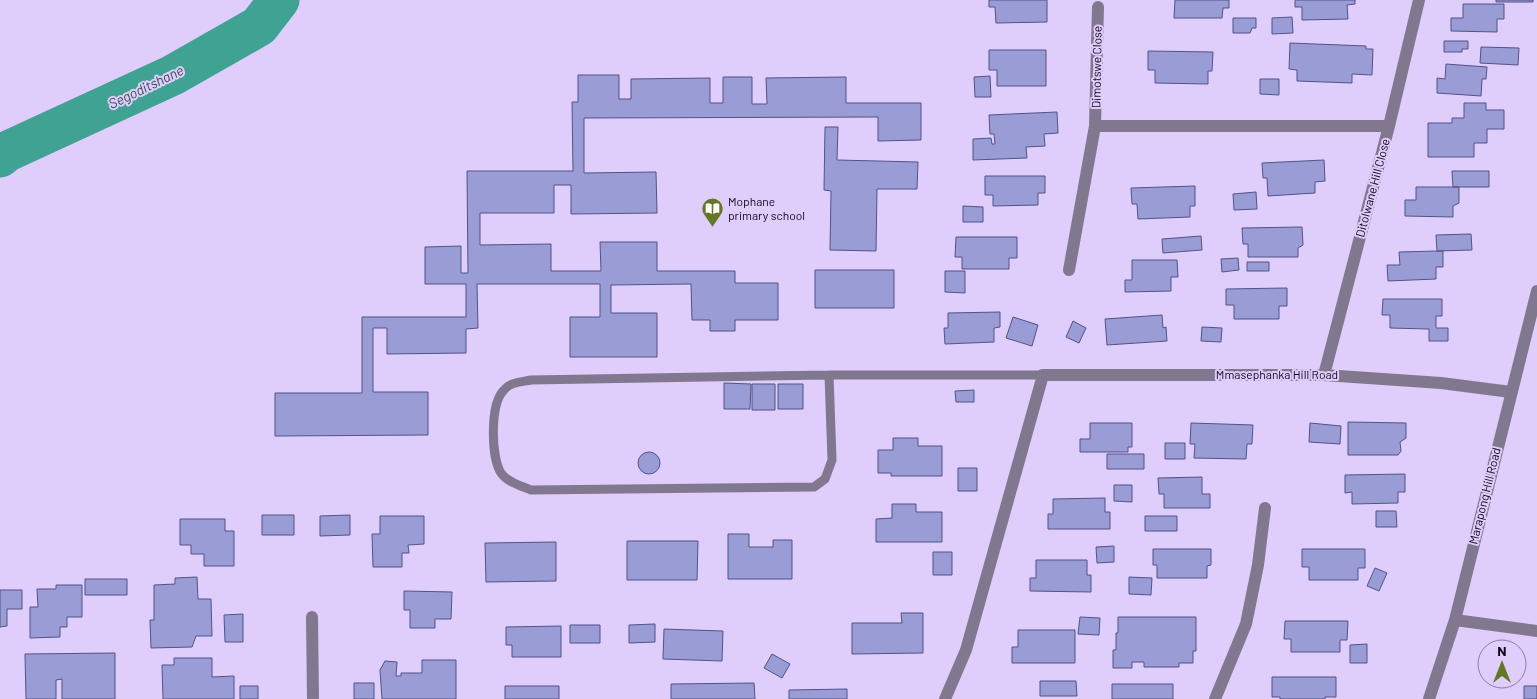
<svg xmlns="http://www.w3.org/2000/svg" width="1537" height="699" viewBox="0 0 1537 699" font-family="Barlow,sans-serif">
  <rect width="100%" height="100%" fill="#dfcdfc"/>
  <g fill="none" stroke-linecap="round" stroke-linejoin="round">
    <path stroke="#3fa293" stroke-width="41" d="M0,157L6,152L173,75L259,26L279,0"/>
  </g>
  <path fill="#9a9cd6" stroke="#525387" d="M989,0H1047V22L996,23L995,7H989Z
    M1175,0H1229V8H1223L1222,18H1174Z
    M1295,0H1355V4L1347,5L1348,19L1302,20V7H1295Z
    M1496,0H1533V2H1496Z
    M1463,4H1504V19H1497V32L1451,31V18H1463Z
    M1292,17L1293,33L1272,34V18Z
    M1233,18H1256V28H1252L1250,33H1233Z
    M1444,41H1468V49H1462V52H1444Z
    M1290,43L1366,46V49H1373L1372,75L1352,74V83L1297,81V70L1289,69Z
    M1481,47L1519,48L1518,65L1480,63Z
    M989,50H1046V86H997V70H989Z
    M1148,51L1213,52L1212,71H1208V84L1155,83V70H1148Z
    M1446,64L1487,67L1486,79H1482L1481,96L1437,93V78L1445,79Z
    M578,75H619V99H631V79L710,78V103H723V77H752V104H767L766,78L846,77V103H921V140L878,141V117L584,118V173L656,172L657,213L571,214V185H554V213H480V245L551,244V271H601L600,242H657V271H735V283H778V320H735V331H710V320H692L691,284L611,285V313H657V357H570V317H600V284H477L478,328L466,329V353L387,354V328H373V392H428V435L275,436V393H362V317H466V284H425V247L461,246V273H468L467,171H573L572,102H578Z
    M990,76L991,97H975L974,77Z
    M1260,79H1279V95L1260,94Z
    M1464,103H1486V110H1504V129H1487V143H1474V157H1428V123H1452V118H1464Z
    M1057,112L1058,133L1044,134L1045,146L1026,147L1027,158L973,160V139L991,138L992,144H995L994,134H990L989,115Z
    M825,127H838L837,160L918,162L917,189H877L876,251L830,250L831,191L824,190Z
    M1324,160L1325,181L1315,182V193L1268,196L1267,178H1263L1262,163Z
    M1452,171H1489V187H1453Z
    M985,176H1045V193H1038V205L993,206V195H985Z
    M1195,186V206H1190V217L1138,219L1137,204H1132L1131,188Z
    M1416,187H1459V203L1453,206V217L1405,216V200H1416Z
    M1256,192L1257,209L1234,210L1233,194Z
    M963,206L983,207V222H963Z
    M1302,227L1303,245L1298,248V257H1248V244H1243L1242,228Z
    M1471,234L1472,250L1437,251L1436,235Z
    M1201,236L1202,250L1163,253L1162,239Z
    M956,237H1017V258H1009V269H962V257H955Z
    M1437,251H1443V267H1436V279L1388,281L1387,265H1400L1399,252Z
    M1238,258L1239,270L1222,272L1221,259Z
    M1132,260H1177L1178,277H1171V291L1125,292V280H1132Z
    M1247,262H1269V271H1247Z
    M815,270H894V308H815Z
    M945,271H965V293L945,292Z
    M1287,288V306H1279V319H1234V305H1226V289Z
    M1383,299H1442V316H1436V328H1448V341H1429V329L1390,328V315H1382Z
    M1000,312V327L994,328V342L945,344L944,328H948V313Z
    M1162,315L1163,328L1166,327L1167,341L1107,345L1105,319Z
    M1013,317L1038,325L1032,346L1006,338Z
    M1073,321L1086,328L1079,343L1066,337Z
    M1202,327L1222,328L1221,342L1201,341Z
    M724,383L751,384L750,409H724Z
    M752,384H775V410H752Z
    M778,384H803V409H778Z
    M974,390V402H956L955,391Z
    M1348,422L1406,423V438L1400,442L1401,451L1398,455H1348Z
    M1090,423H1132V447H1128V452H1080V439H1090Z
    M1191,423L1253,425L1252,444H1247L1246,459L1194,458L1195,444H1190Z
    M1310,423L1341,426L1340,444L1309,442Z
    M893,438H918V446H942V476H891V473H878V450H893Z
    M1165,443H1185V459H1165Z
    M638 463a11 11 0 1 1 22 0a11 11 0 1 1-22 0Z
    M1107,454H1144V469H1107Z
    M958,468H977V491H958Z
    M1405,474V492H1398V503L1352,504V492L1345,493V475Z
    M1202,477V494H1210V508H1164V494H1159L1158,478Z
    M1114,485H1132V502L1114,501Z
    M1105,498V512H1110V529H1048V514H1053V499Z
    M892,504H916V512H942V542H876V519L892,518Z
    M1376,511H1396L1397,527H1376Z
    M262,515H294V535H262Z
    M350,515V535L320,536V516Z
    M380,516H424V544L408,545L409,553H402V567H373L372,534H380Z
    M1145,516H1177V531H1145Z
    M180,519H225V531H234V566H204V554H191V545H180Z
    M728,534H749V547H773V540H792V579H728Z
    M627,541H698L697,580H627Z
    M556,542V581L486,582L485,543Z
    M1114,546V562L1097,563L1096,547Z
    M1153,549H1211V565L1207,566V578H1157V565H1153Z
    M1302,549H1365V568H1358V580H1309V567H1302Z
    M933,552H952V575H933Z
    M1036,560H1087V575H1091V592L1030,591V578H1036Z
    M1375,568L1387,573L1379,591L1367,586Z
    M197,577L198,599H211L212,636H196L192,647L151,648L150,620H154V585L175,584V578Z
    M1129,577L1152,578L1151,595L1129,594Z
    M85,579H127V595H85Z
    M56,585H82V617H67V627H60V637L30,638V607H38L37,589H56Z
    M0,590H22V609H7V626L0,627Z
    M404,591L452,592L451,619H435V628H410V610H404Z
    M901,613H923V653L852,654V623H902Z
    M243,614V642H225L224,615Z
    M1080,617L1100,618L1099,635L1078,634Z
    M1118,617H1196V651H1193V663H1179V667H1144V662H1132V668H1113V650H1116V633H1118Z
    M1285,621H1348L1347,640H1340V652H1291V639H1284Z
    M655,624V642L629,643V625Z
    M570,625H600V643H570Z
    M561,626V657H512V645H506V627Z
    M664,629L723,631L722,661L663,659Z
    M1018,630H1075V663H1012V647H1018Z
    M1367,644V663H1350V645Z
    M115,653V699H62V679L56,680V699H26L25,654Z
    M772,654L790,664L782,678L764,668Z
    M174,658H212V677L234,676V699H163L162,665H174Z
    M422,660H456V699H382L380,670L385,661L397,662L396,676H401V673H422Z
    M1272,677H1336V697H1325V699H1280V697H1272Z
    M1040,681H1076L1077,696H1040Z
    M354,683H374V699H354Z
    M754,683L755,699H671V684Z
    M1112,684H1173V699H1112Z
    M240,686H258V699H240Z
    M505,686H559V699H505Z
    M1524,686H1537V699H1524Z
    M847,689V699H789V690Z"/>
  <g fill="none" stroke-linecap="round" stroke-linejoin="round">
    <path stroke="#817890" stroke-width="9" d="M829,375L832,460L825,479L814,487L531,490C521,486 507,482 501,473C491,457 490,406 503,391C510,382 520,382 531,380L829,375H1043"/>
    <path stroke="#817890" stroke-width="12" d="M1095,126H1389
      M1069,270L1095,126L1098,7
      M1324,375L1389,126L1419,0
      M312,617L313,699
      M1455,620L1537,631
      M945,699L966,650L1043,375H1324L1441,383L1511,392
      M1215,699L1246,624L1258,565L1265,508
      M1429,699L1455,620L1537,291"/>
  </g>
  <defs>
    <symbol id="library-pin" viewBox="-11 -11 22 30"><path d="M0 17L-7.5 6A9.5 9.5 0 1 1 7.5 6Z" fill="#637726" stroke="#dfcdfc"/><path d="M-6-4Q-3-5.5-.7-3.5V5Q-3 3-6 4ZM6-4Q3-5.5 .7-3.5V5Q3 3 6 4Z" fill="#fff"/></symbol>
  </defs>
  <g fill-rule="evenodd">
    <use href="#library-pin" x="700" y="196" width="25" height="34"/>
  </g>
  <g text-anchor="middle" stroke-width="4" stroke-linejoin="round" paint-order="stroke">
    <g font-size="12" fill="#0f071a" stroke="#dfcdfc">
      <text transform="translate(1097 67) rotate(-89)" y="4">Dimotswe Close</text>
      <text transform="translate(1373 188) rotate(-75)" y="4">Ditolwane Hill Close</text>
      <text x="1277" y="379">Mmasephanka Hill Road</text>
      <text transform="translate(1485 496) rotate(-76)" y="4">Marapong Hill Road</text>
    </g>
    <g font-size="12" fill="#0f071a" stroke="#dfcdfc" text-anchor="start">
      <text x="728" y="206">Mophane<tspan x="728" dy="14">primary school</tspan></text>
    </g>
    <g font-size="14" font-style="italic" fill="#32504b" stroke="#dfcdfc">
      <text transform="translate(146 87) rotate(-26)" y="5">Segoditshane</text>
    </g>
  </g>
  <g transform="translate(1502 664)"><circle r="24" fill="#dfcdfc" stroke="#8c7ea2"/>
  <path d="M0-4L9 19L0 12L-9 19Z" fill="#637726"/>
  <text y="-8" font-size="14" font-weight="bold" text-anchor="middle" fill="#0f071a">N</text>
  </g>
</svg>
